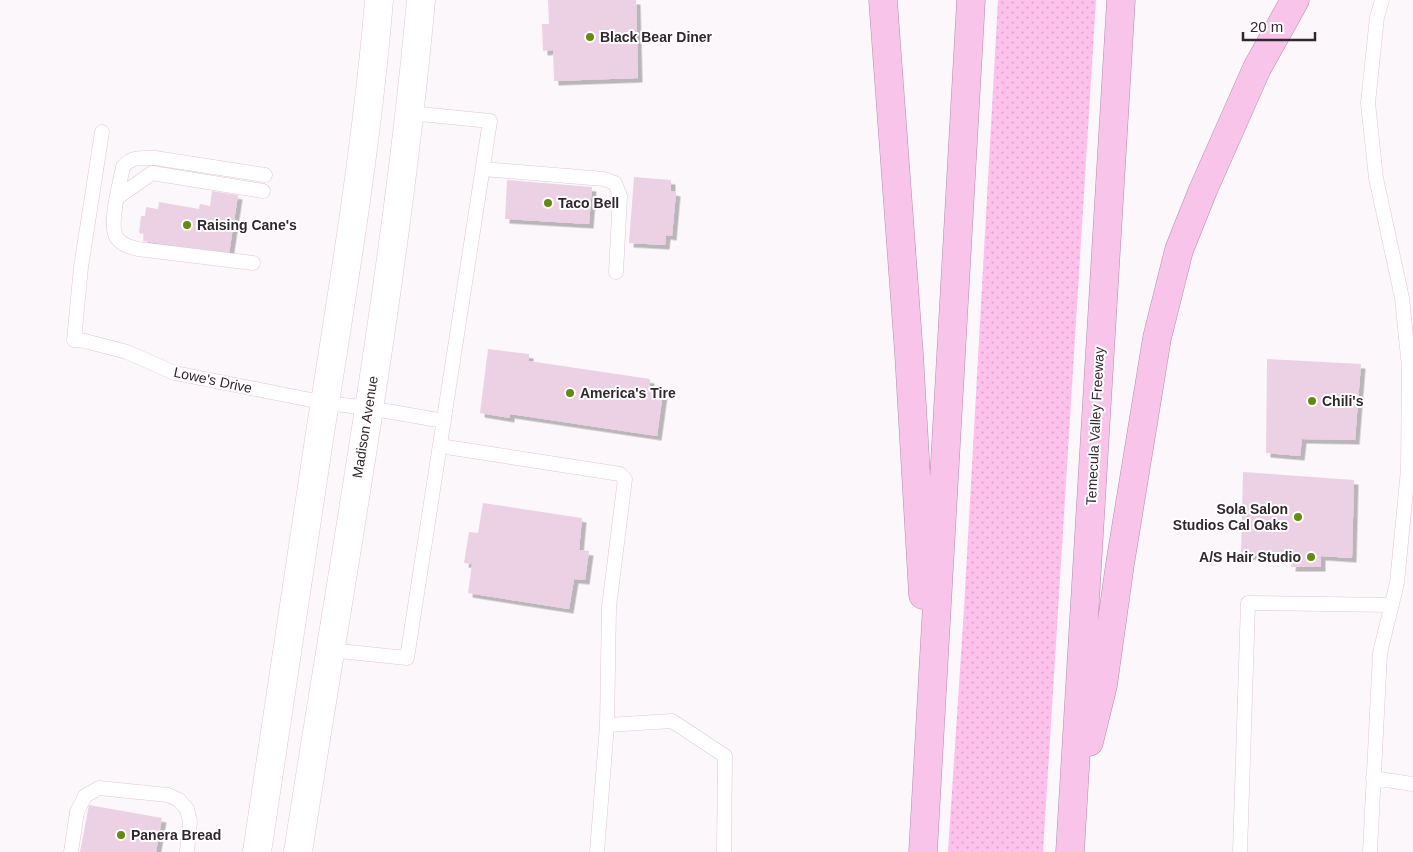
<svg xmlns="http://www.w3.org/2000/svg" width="1413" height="852" viewBox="0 0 1413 852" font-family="Arial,sans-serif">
  <defs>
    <pattern id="grass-dots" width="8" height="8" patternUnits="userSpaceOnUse" patternTransform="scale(1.25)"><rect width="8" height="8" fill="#fdc1ec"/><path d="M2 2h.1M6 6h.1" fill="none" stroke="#d9a6cb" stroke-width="1.8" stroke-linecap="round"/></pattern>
    <filter id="shadow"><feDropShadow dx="4.5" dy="4.5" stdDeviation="0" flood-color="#0004"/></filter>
  </defs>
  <rect width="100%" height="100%" fill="#fcf7fb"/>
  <path fill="url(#grass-dots)" d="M998,0H1096L1043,852H948L964,609Z"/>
  <path fill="#ecd1e4" filter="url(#shadow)" d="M548,0H636L638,78L554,81L553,50L543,51L542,24H549Z
    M634,177L671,180V191L676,192L672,236L666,235L665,245L629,243Z
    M507,180L592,187L589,224L505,219Z
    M212,191L238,195L229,254L143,241L144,234L139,233L141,216H145L146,207L158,209L159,202L199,209L200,204L210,206Z
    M488,349L529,354V361L650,379V392L663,393L657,436L510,414V418L480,413Z
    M1267,359L1361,364L1355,440L1302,439L1300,456L1266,453Z
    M1243,472L1354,480L1352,558L1321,556V567H1291L1292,557L1241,555Z
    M483,503L582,518L579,550L589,551L585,580L574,579L569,609L468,593L472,564L464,563L469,532L478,533Z
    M89,805L162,818L156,852H80Z"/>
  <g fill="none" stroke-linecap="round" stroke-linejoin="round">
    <defs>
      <path id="lane" d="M102,132L81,267L74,340L85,341L127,352L175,373L326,403L369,408L444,421
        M483,169L604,179L615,183L620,196L616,272
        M118,197L152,173L263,191
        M253,263L138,249C130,247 122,245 117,238C108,226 120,183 123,167C132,156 142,158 155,158L265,175
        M440,446L620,474L625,479L609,607L607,725L597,852
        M329,650L407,658L490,121L410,113
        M607,725L672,721L725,756L724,852
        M1373,778L1413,784
        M71,852L77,812L85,796L99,788L168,795L179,800L187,809L190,821L187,852
        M1240,852L1248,603L1392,605
        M1370,852L1380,653L1397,583L1408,470L1409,367L1402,298L1376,178L1368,103L1377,17L1382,0"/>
      <path id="secondary" d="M257,852C279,712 298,572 320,433C343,289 367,145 379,0
        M298,852C342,569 395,286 421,0"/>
      <path id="highway" d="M883,0L909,354L923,595
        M1089,742L1103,685L1120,564L1157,338L1179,250L1203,190L1257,68L1295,0
        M923,852L971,0
        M1070,852L1121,0"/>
    </defs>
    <use href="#lane" stroke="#e0c6d8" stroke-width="15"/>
    <use href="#secondary" stroke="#e0c6d8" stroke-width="29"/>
    <use href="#highway" stroke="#b38da8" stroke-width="29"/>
    <use href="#lane" stroke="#fff" stroke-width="14"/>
    <use href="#secondary" stroke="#fff" stroke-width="28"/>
    <use href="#highway" stroke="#f9c4ea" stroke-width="28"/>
  </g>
  <g fill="#648a12" stroke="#fff" stroke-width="2">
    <circle cx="590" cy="37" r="5"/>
    <circle cx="548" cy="203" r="5"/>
    <circle cx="187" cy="225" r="5"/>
    <circle cx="570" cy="393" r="5"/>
    <circle cx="1312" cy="401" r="5"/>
    <circle cx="1298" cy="517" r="5"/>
    <circle cx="1311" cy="557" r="5"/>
    <circle cx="121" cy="835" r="5"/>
  </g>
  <g text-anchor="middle" stroke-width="4" stroke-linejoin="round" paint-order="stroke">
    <g font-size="14" font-weight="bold" fill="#31272e" stroke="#fff" text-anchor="start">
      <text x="600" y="42">Black Bear Diner</text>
      <text x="558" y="208">Taco Bell</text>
      <text x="197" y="230">Raising Cane's</text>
      <text x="580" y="398">America's Tire</text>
      <text x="1322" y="406">Chili's</text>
      <text x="1288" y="514" text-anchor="end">Sola Salon<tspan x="1288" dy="16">Studios Cal Oaks</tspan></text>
      <text x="1301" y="562" text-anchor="end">A/S Hair Studio</text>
      <text x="131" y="840">Panera Bread</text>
    </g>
    <g font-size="14" fill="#31272e" stroke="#fff">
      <text transform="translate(213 380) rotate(12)" y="5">Lowe's Drive</text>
      <text transform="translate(1095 426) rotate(-87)" y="5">Temecula Valley Freeway</text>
      <text transform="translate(365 427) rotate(-81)" y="5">Madison Avenue</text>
    </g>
  </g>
  <path d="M1243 32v8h72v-8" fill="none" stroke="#31272e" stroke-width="2.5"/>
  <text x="1250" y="32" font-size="15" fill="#31272e" stroke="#ffffff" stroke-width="4" paint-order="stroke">20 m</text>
</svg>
